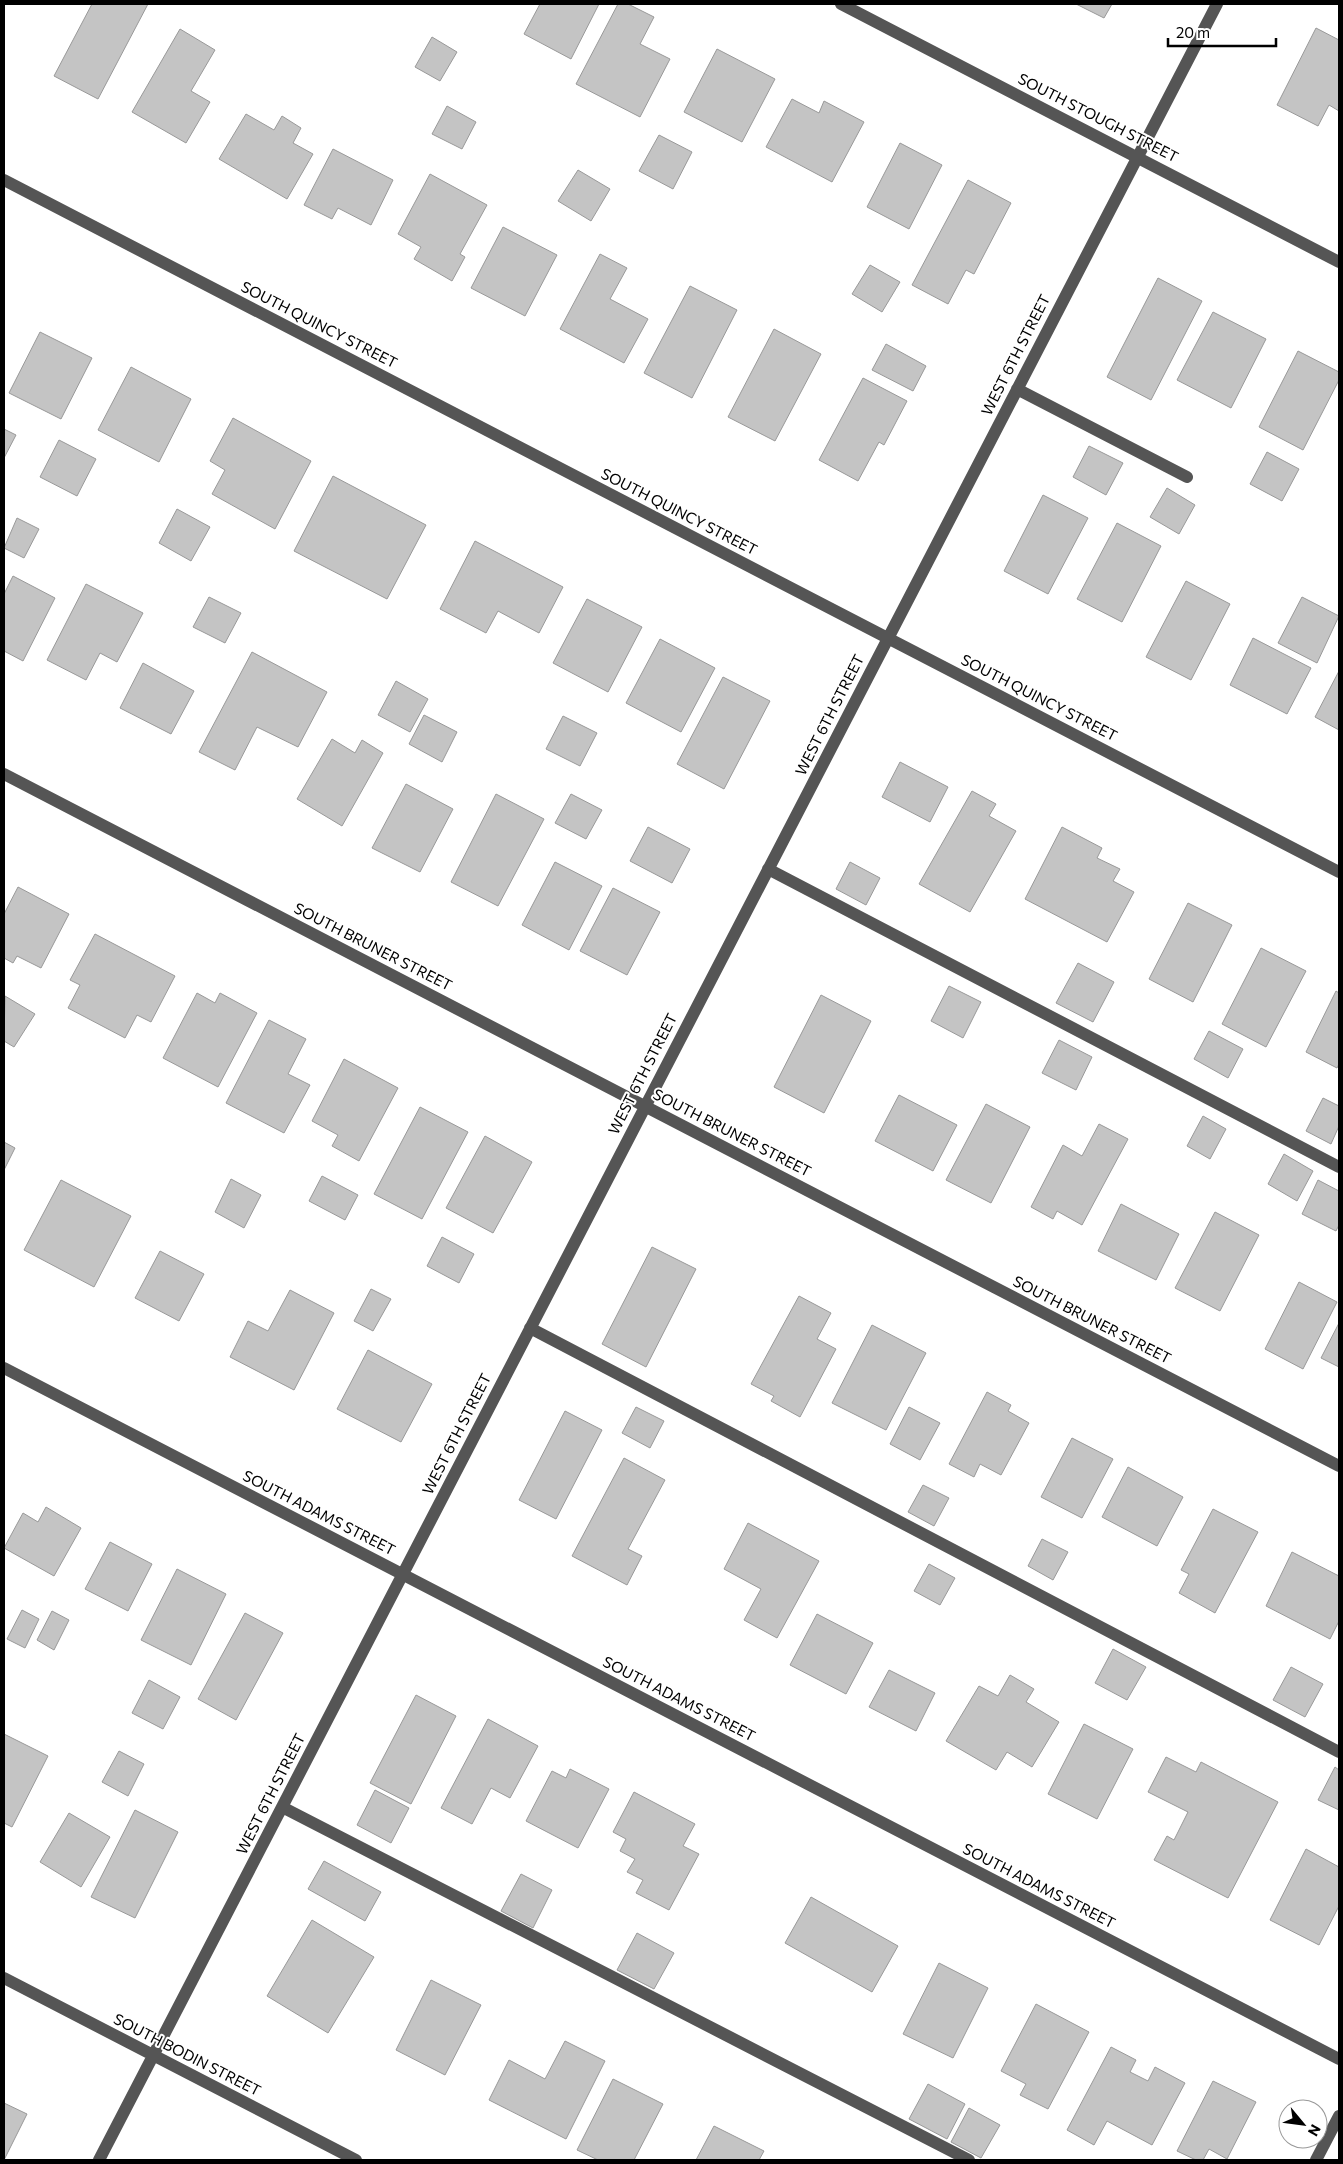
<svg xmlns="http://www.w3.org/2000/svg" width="1343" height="2164" viewBox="0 0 1343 2164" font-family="Commissioner,sans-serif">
  <rect width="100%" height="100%" fill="#fff"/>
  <path fill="#c4c4c4" stroke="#999" d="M92,4H148L98,99L54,76Z
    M540,4H599L571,59L524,34Z
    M618,4H628L654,17L640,44L670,59L640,117L576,84Z
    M1076,4H1112L1104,18Z
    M1316,28L1339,40V111L1329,105L1318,126L1277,105Z
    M180,29L215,50L191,91L210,102L186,143L132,112Z
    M432,37L457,52L440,81L415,67Z
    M717,49L775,79L742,142L684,112Z
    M792,99L819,113L824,101L864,122L832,182L766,147Z
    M447,106L476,122L462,149L432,134Z
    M246,114L274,130L282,116L301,128L293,143L313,154L287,199L219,159Z
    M659,135L692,152L673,189L639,171Z
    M900,143L942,165L909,229L867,207Z
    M333,149L393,180L371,225L338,208L332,219L304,205Z
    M578,170L610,189L591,221L558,201Z
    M430,174L487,205L460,254L465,257L452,281L414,259L421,247L398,234Z
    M968,180L1011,203L974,274L966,270L948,304L912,285Z
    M503,227L557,255L525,316L471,288Z
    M600,254L627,268L610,299L648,319L624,363L560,329Z
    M870,265L900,282L882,312L852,294Z
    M1158,278L1202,301L1151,400L1107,377Z
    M690,286L737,310L692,398L644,373Z
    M1213,312L1266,339L1231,408L1177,380Z
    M774,329L821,354L775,441L728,417Z
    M40,332L92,358L61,419L9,393Z
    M886,344L926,366L913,391L872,370Z
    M1298,351L1339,372V380L1303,450L1259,427Z
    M131,367L191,399L159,462L98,430Z
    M863,378L907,401L884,445L879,442L858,481L819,460Z
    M233,418L311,461L275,529L212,494L225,470L210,461Z
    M4,429L16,435L4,458Z
    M59,440L96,459L77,496L40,477Z
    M1089,446L1123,463L1106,495L1073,477Z
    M1267,452L1299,469L1282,501L1250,484Z
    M333,476L426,525L387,599L294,551Z
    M1167,488L1195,505L1179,534L1150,517Z
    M1043,495L1088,518L1048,594L1004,571Z
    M177,509L210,527L191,561L159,543Z
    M17,518L39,529L24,558L4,548Z
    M1117,523L1161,546L1122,622L1077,599Z
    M475,541L563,587L539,633L498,611L486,633L440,609Z
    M13,576L55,598L23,661L4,651V594Z
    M1186,581L1230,604L1191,680L1146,657Z
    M86,584L143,613L117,662L100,653L86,680L47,660Z
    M209,597L241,613L225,643L193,627Z
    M1302,597L1339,616L1317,663L1278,643Z
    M587,599L642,627L608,692L553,663Z
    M1253,638L1311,668L1287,714L1230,685Z
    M660,639L715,668L681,732L626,703Z
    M252,652L327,692L298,747L257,727L235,770L199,752Z
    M143,663L194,691L171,734L120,708Z
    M1339,671V730L1315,717Z
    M723,677L770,701L724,789L677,764Z
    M396,681L428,699L410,732L378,715Z
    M424,715L457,732L442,762L409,744Z
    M563,716L597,733L580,766L546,749Z
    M332,739L355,753L362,740L383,753L342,826L297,799Z
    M900,762L948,787L930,822L882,797Z
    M406,784L453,809L420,872L372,848Z
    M972,791L996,804L989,816L1016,831L970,912L919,884Z
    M496,794L544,819L498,906L451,882Z
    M571,794L602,810L586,839L555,823Z
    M648,827L690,849L672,883L630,861Z
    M1062,827L1102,848L1097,858L1120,869L1113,881L1134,892L1107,942L1025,899Z
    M555,862L602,886L569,950L522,925Z
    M850,862L880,878L866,905L836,889Z
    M18,887L69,914L41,968L17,956L13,963L4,958V914Z
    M613,888L660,912L627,975L580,951Z
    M1188,903L1232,925L1193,1002L1149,979Z
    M95,934L175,976L151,1022L137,1015L125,1038L68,1008L80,985L70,980Z
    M1261,948L1306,971L1266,1047L1222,1024Z
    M1078,963L1114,982L1093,1022L1056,1003Z
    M949,986L981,1002L963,1038L931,1021Z
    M1336,991L1339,993V1064L1337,1068L1306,1052Z
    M197,993L215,1003L220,993L257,1013L218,1087L163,1058Z
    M821,995L871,1021L824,1113L774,1087Z
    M5,996L35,1014L14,1047L4,1041Z
    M269,1020L306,1039L288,1074L310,1085L284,1133L226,1103Z
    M1209,1031L1243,1049L1228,1078L1194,1059Z
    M1059,1040L1092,1057L1076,1090L1042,1073Z
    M344,1059L398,1088L359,1161L332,1146L338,1135L312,1121Z
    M899,1095L957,1125L933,1171L875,1141Z
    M1323,1098L1339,1106V1126L1331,1144L1306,1131Z
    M986,1104L1030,1127L991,1203L946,1180Z
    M420,1107L468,1132L422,1219L374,1194Z
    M1203,1116L1226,1129L1210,1159L1187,1146Z
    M1099,1124L1128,1139L1082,1225L1057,1211L1053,1219L1031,1207L1063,1145L1082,1156Z
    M485,1136L532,1162L493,1233L446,1208Z
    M4,1142L15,1148L4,1170Z
    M1284,1154L1313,1171L1297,1201L1268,1184Z
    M322,1176L358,1195L345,1220L309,1201Z
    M231,1179L261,1195L244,1228L215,1212Z
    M61,1180L131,1216L94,1287L24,1250Z
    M1318,1180L1339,1191V1225L1336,1231L1302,1214Z
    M1121,1204L1179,1234L1156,1280L1098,1251Z
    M1215,1212L1259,1235L1220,1311L1175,1288Z
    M442,1237L474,1254L459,1283L427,1266Z
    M652,1247L696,1269L646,1367L602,1344Z
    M160,1251L204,1274L179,1321L135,1298Z
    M1299,1282L1337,1302L1303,1369L1265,1349Z
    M371,1289L391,1299L373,1331L354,1321Z
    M290,1290L334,1313L294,1390L230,1357L248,1321L268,1331Z
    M799,1296L831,1313L817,1339L836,1349L800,1417L771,1401L774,1396L751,1384Z
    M1339,1323V1367L1321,1358Z
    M872,1325L926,1353L886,1430L832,1403Z
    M368,1350L432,1384L401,1442L337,1409Z
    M987,1392L1011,1405L1008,1411L1029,1423L1001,1475L980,1464L974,1477L949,1464Z
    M636,1407L664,1421L650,1448L622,1433Z
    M909,1407L940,1423L920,1460L890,1444Z
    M565,1411L602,1430L556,1519L519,1500Z
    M1072,1438L1113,1459L1082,1518L1041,1497Z
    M624,1458L665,1480L628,1549L642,1556L627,1585L572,1556Z
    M1128,1467L1183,1497L1157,1546L1102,1517Z
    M923,1485L949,1498L934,1526L908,1512Z
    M46,1507L81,1528L54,1576L4,1548L23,1513L38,1522Z
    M1213,1509L1258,1532L1215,1613L1179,1593L1189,1574L1181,1570Z
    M748,1523L819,1561L777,1638L744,1620L761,1589L724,1569Z
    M1042,1539L1068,1552L1053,1580L1028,1566Z
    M110,1542L152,1564L128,1611L85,1589Z
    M1292,1552L1339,1576V1621L1330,1639L1266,1606Z
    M929,1564L955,1578L940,1605L914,1591Z
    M177,1569L226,1594L191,1665L141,1640Z
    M22,1610L39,1619L25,1648L7,1639Z
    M52,1611L69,1620L54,1650L37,1640Z
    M245,1613L283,1633L236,1720L198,1699Z
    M817,1614L873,1643L846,1694L790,1665Z
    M1113,1649L1146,1667L1127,1700L1095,1683Z
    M1291,1667L1323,1684L1305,1717L1273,1700Z
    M889,1670L935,1693L916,1731L869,1707Z
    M1010,1675L1034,1689L1026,1702L1059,1722L1032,1767L1007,1752L996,1770L946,1741L979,1686L998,1696Z
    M149,1680L180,1697L163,1729L132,1713Z
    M416,1695L456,1716L411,1804L370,1783Z
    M488,1719L538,1746L510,1798L491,1788L472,1824L441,1808Z
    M1084,1724L1133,1749L1097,1819L1048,1794Z
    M4,1734L48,1756L12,1827L4,1823Z
    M119,1751L144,1764L128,1796L102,1782Z
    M1166,1757L1196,1772L1201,1762L1278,1802L1228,1898L1154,1860L1167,1836L1174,1840L1188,1812L1148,1792Z
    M1335,1767L1339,1770V1810L1318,1800Z
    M570,1769L609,1789L578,1848L526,1821L552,1771L566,1778Z
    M375,1790L409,1808L391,1843L357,1825Z
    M634,1792L695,1824L683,1846L699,1854L669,1910L636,1893L643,1880L627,1872L635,1859L620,1851L626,1839L613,1832Z
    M135,1810L178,1832L135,1918L91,1897Z
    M69,1813L110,1837L81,1887L40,1862Z
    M1306,1849L1339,1867V1906L1319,1945L1270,1920Z
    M324,1861L381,1892L365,1921L308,1889Z
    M521,1874L552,1890L533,1928L501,1911Z
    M811,1897L898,1946L872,1992L785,1943Z
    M312,1920L374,1957L328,2033L267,1996Z
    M637,1933L674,1953L654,1989L617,1970Z
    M939,1963L988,1988L953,2058L903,2034Z
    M431,1980L481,2005L445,2075L396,2050Z
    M1036,2004L1089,2032L1048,2109L1020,2095L1026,2084L1001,2071Z
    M565,2041L605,2061L566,2139L489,2100L509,2060L545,2079Z
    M1111,2047L1136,2060L1130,2072L1148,2081L1155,2067L1185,2083L1152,2145L1107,2121L1094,2145L1067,2130Z
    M613,2079L663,2104L634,2160H598L577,2150Z
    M1213,2081L1256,2102L1227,2159L1209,2149L1203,2160H1196L1177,2151Z
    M928,2084L965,2104L947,2139L909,2119Z
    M4,2103L27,2114L4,2160Z
    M969,2108L1000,2125L981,2158L951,2142Z
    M714,2126L764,2151L759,2160H696Z"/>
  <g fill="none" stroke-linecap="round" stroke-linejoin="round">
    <path stroke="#555" stroke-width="12" d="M841,4L1339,262
      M4,180L1339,872
      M1017,389L1187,477
      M4,774L1339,1466
      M768,869L1339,1167
      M530,1328L1339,1752
      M4,1368L1339,2059
      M282,1807L969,2160
      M4,1978L356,2160
      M99,2160L1217,4
      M1316,2160L1339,2116"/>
  </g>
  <g text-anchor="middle" stroke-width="4" stroke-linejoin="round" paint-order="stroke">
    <g font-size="15" fill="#000" stroke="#fff">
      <text transform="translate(1098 118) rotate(27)" y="5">SOUTH STOUGH STREET</text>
      <text transform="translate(319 325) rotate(27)" y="5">SOUTH QUINCY STREET</text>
      <text transform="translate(1016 355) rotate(-63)" y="5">WEST 6TH STREET</text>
      <text transform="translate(679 512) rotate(27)" y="5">SOUTH QUINCY STREET</text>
      <text transform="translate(1039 698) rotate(27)" y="5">SOUTH QUINCY STREET</text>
      <text transform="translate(830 715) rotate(-63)" y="5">WEST 6TH STREET</text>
      <text transform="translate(373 947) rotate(27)" y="5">SOUTH BRUNER STREET</text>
      <text transform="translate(643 1074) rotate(-63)" y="5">WEST 6TH STREET</text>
      <text transform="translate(732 1133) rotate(27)" y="5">SOUTH BRUNER STREET</text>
      <text transform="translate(1092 1320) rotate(27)" y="5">SOUTH BRUNER STREET</text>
      <text transform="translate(457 1434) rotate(-63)" y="5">WEST 6TH STREET</text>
      <text transform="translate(319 1513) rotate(27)" y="5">SOUTH ADAMS STREET</text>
      <text transform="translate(679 1699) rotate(27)" y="5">SOUTH ADAMS STREET</text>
      <text transform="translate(271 1794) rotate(-63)" y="5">WEST 6TH STREET</text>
      <text transform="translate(1039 1886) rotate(27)" y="5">SOUTH ADAMS STREET</text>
      <text transform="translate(187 2055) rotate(27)" y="5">SOUTH BODIN STREET</text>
    </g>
  </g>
  <rect width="1343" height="2164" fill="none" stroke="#000000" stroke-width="10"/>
  <g transform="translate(1303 2124) rotate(119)"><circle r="24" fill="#ffffff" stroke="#999999"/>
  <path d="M0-4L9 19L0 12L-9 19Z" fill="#000000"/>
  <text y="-8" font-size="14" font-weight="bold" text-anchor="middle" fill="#000000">N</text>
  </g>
  <path d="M1168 38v8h108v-8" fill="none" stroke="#000000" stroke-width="2.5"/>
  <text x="1176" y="38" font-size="15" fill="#000000" stroke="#ffffff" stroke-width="4" paint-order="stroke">20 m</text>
</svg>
